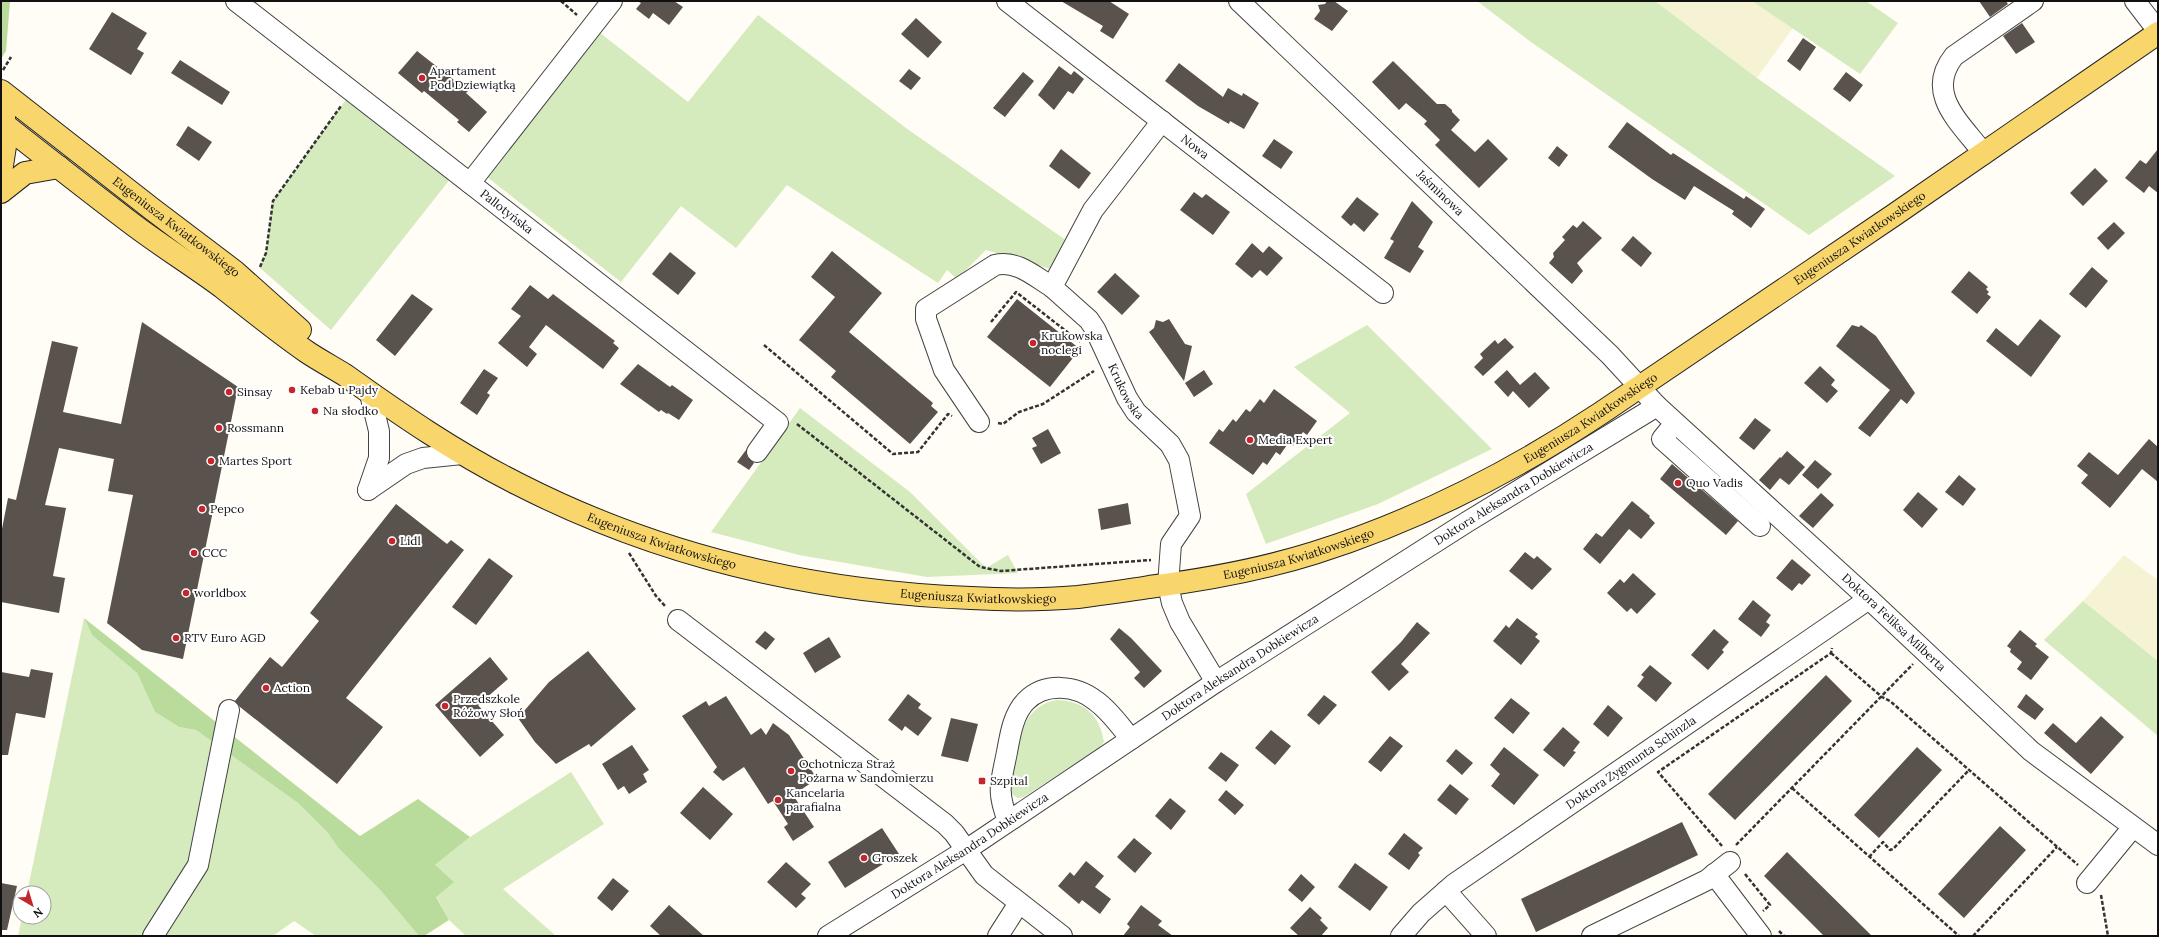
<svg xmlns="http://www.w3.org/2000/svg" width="2159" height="937" viewBox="0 0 2159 937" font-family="Lora,serif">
  <rect width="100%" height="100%" fill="#fffdf5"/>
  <path fill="#f6f3d4" d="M1655,1H1752L1793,28L1757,78Z
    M2124,555L2158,580V661L2083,601Z"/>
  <path fill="#d5ebbd" d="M1477,1H1655L1757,78L1895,176L1809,235L1531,42Z
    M1752,1H1866L1898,23L1860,74Z
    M758,15L906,128L1067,241L1054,270L986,250L957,279L947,270L938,283L787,185L736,248L681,206L621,282L487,177L599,32L688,102Z
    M347,98L451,178L331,330L260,268L266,253L273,201Z
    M1367,325L1492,449L1378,504L1266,544L1246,494L1350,413L1294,367Z
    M800,408L910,492L986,568L1008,555L1018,573L927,577L799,555L711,532Z
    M2083,601L2158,661V736L2044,640Z
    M84,618L92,635L137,673L155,712L179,727L196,730L298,803L328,833L339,849L381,891L419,936H316L294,921L273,936H18L22,917H44V893H27Z
    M1057,700C1084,701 1100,715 1104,742L1100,747L1024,797L1018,798L1010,793V788C1017,754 1016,707 1057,700Z
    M571,772L604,824L503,889L556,936H466L449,920L436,896L435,865L470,837Z"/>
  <path fill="#b9dc9c" d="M1,1H10L6,51L1,59Z
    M84,618L360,836L418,799L470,837L435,865L454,882L436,897L449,920L424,936H419L381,891L339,849L328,833L298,803L196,730L179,727L155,712L137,673L92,635Z"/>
  <path fill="#5a524d" d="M637,1H674L683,7L669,25L653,13L649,19L636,9L641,3Z
    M1061,1H1109L1129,14L1113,39L1100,31L1103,26Z
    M1327,1H1334L1348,11L1332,31L1314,19L1320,11L1318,5L1325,4Z
    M1979,1H2006L2008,4L1990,17Z
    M112,12L147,33L137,49L144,53L131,75L89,49Z
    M916,18L942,42L928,58L901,34Z
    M2022,23L2035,42L2016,54L2003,36Z
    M1803,38L1816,47L1800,71L1787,61Z
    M417,51L468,91L466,93L487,112L469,132L457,122L459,120L424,91L422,93L398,73Z
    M180,60L230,92L222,105L171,73Z
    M1393,61L1437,104H1445L1452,110V112L1460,120L1451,130L1475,152L1488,139L1508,159L1479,188L1435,145L1440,140L1424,124L1427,121L1406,103L1399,110L1372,82Z
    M1179,63L1223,97L1228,88L1242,96L1243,93L1259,103L1244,129L1230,121L1229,124L1198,106L1165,81Z
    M1059,66L1071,75L1074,71L1084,79L1073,94L1068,91L1054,110L1038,95Z
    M909,69L921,78L911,90L899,81Z
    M1023,72L1034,81L1005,117L993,108Z
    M1846,72L1863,85L1850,102L1833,89Z
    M1627,122L1671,155L1673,153L1744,199L1746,196L1765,209L1751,228L1732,214L1734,211L1694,186L1685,200L1652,179L1608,147Z
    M188,126L212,142L199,161L176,145Z
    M1274,139L1293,152L1281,169L1262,156Z
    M1557,146L1568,155L1559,167L1548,158Z
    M1061,149L1091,173L1079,189L1049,166Z
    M2158,149V193L2149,186L2144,193L2125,178L2140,160L2146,164Z
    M2095,168L2108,181L2083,206L2070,193Z
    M1194,192L1202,198L1206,194L1230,212L1213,235L1180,210Z
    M1357,197L1379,214L1364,232L1354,223L1351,226L1341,217Z
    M1412,201L1433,222L1418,247L1424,251L1410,273L1384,258L1394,241L1390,239Z
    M1583,221L1602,238L1577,263L1583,271L1572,284L1549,263L1554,257L1553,253L1565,240L1562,237L1573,225L1577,228Z
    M2114,222L2125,233L2108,250L2097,238Z
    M1633,236L1652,253L1641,267L1621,250Z
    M1252,243L1263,253L1269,246L1283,258L1267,276L1260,270L1252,278L1235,264Z
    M832,251L882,293L849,332L933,403L931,406L938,412L910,444L831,377L836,371L799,340L835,297L811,277Z
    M670,252L696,273L678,295L652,274Z
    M2092,267L2108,281L2086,308L2069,294Z
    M1969,271L1988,287L1986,289L1989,292L1987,294L1991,297L1977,314L1951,292Z
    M1115,273L1140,296L1122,315L1097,292Z
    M530,285L548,299L553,294L615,341L613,343L619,348L603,369L546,325L529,347L537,354L527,367L498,343L521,316L511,309Z
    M412,294L433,309L395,356L376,340Z
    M1017,299L1080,349L1050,387L987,337Z
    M1169,319L1185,344L1192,346L1184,381L1149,332L1154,328L1156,320L1163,322Z
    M2040,319L2061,336L2031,377L1986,341L1996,328L2018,346Z
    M142,322L238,387L183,659L142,650L107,623L133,495L108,491L114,459L59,448L45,505L66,508L53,576L65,578L59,613L1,602V534L8,498L16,500L52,341L78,347L63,412L121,424Z
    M1852,325L1859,327L1861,325L1876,336L1915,393L1907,404L1901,399L1870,437L1858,428L1890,390L1836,346Z
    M1505,338L1514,347L1483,376L1474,367L1483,358L1480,354L1495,340L1498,344Z
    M638,364L670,387L672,385L693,400L679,420L668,413L667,414L661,410L659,412L620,384Z
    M1820,366L1835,380L1831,385L1838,391L1827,403L1804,383Z
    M484,369L498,378L487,393L490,395L477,415L460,403Z
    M1204,370L1213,384L1194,397L1185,383Z
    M1507,370L1520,385L1535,372L1550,388L1529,408L1513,391L1508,397L1494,382Z
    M1274,389L1317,421L1307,435L1303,432L1293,446L1289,442L1280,455L1276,452L1267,465L1263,462L1253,475L1209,443L1219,429L1223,432L1233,419L1236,422L1246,409L1250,412L1260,399L1264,403Z
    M1755,418L1771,430L1754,450L1739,438Z
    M1048,429L1061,453L1041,464L1032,448L1037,446L1032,438Z
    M2149,439L2158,447V482L2142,469L2110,508L2081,483L2088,475L2077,466L2089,452L2118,475Z
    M746,450L747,457L754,463L749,470L737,462Z
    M1787,451L1805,467L1789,485L1780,478L1770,490L1759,480L1780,457L1781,458Z
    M1815,460L1832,474L1818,489L1802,475Z
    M1672,464L1738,521L1726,535L1660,479Z
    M1959,475L1976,489L1963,506L1945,492Z
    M1918,492L1938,509L1922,528L1903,510Z
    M1821,493L1834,505L1813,528L1799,516Z
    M1632,501L1650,516L1649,517L1655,523L1641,539L1629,529L1600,564L1583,549L1596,533L1602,537Z
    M1128,503L1131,524L1101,530L1098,509Z
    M396,504L447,544L451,540L464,550L346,698L383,727L337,784L240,707L235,701L270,657L282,667L319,621L310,613Z
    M1525,552L1534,559L1537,556L1552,569L1532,590L1509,571Z
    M489,558L513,576L476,625L452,607Z
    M1792,559L1811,575L1802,585L1799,583L1792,591L1776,578Z
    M1633,573L1656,594L1637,614L1631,608L1627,612L1607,593L1620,579L1624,583Z
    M1753,600L1771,615L1766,622L1770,625L1761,637L1738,619Z
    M1517,618L1538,634L1535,637L1540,641L1521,665L1493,641L1506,625L1509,628Z
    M1417,622L1430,633L1401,664L1409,672L1389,691L1371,672L1401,642Z
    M1119,628L1131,638L1162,671L1144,688L1134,678L1140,672L1110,639Z
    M1714,629L1729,642L1722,650L1724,652L1708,670L1691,655Z
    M2020,630L2037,644L2035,646L2049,657L2031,680L2017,669L2022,662L2010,652L2011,649L2007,646Z
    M765,631L775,639L766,650L755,642Z
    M829,637L841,657L815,673L803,653Z
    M588,651L636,709L591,747L589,744L556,764L535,742L518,718L549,682Z
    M490,657L508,679L478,705L504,735L480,757L435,705Z
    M1650,665L1672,683L1656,702L1637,686L1644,677L1641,675Z
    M31,669L53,673L45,718L16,713L8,755H1V672L29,677Z
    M1826,675L1852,701L1735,820L1708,794Z
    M908,694L921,704L918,708L932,718L918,736L905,726L902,731L888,720Z
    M2026,694L2044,709L2035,720L2017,707Z
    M1324,695L1337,705L1319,725L1307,715Z
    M726,696L751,735L761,728L766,735L773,723L789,735L817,779L793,795L814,827L793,841L784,827L788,824L773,801L768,804L744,767L723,781L713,772L717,767L682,716L706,701L709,706Z
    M1511,698L1530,713L1513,734L1494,718Z
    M1608,705L1623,718L1608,737L1593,724Z
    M2101,716L2124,737L2091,774L2044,733L2053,723L2076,743Z
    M951,718L978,724L968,762L941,756Z
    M1563,727L1580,742L1573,751L1576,752L1564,767L1543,750Z
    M1271,730L1291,746L1275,765L1255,748Z
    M1390,736L1403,746L1381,772L1368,762Z
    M632,745L649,770L643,774L647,782L629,794L624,786L618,790L602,764Z
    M1504,747L1539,775L1514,805L1491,786L1500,774L1490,765Z
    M1917,747L1942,770L1879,838L1854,815Z
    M1456,749L1473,763L1462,775L1446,761Z
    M1221,752L1239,765L1226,782L1208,768Z
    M1450,784L1469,799L1456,815L1437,800Z
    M703,787L733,814L710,840L680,813Z
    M1226,790L1244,805L1235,815L1218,800Z
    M1170,798L1186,811L1171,830L1155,816Z
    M1682,822L1698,855L1536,932L1521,899Z
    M2000,826L2026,850L1964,918L1938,894Z
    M882,828L899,854L845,888L828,862Z
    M1404,833L1423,848L1418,853L1420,855L1409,870L1388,854Z
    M1134,838L1152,853L1135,873L1117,857Z
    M1787,852L1872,936H1824L1764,876Z
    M1086,861L1104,876L1095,887L1111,899L1100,914L1082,900L1079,904L1058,886L1070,872L1074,876Z
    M786,862L811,884L801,894L806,898L796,908L767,882Z
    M1355,863L1388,887L1370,911L1338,887Z
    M1301,874L1315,887L1302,902L1288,890Z
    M613,878L629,891L612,911L597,898Z
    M1,883L17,886L7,930H1Z
    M669,905L704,936H661L650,926Z
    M1141,905L1162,921L1158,925L1173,936H1123L1130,927L1127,924Z
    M1310,907L1322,918L1320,920L1328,928L1321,936H1299L1290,928Z"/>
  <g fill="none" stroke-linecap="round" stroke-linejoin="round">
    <defs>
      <g id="minor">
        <path id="s1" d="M236,1L778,423L757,452"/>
        <path id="s2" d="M1007,1L1383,293"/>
        <path id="s3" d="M1239,1L1610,355L1657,406L1869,599L2031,751L2158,845"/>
        <path d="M2135,1L2158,31"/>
        <path id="s4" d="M1162,121L1093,210L1052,287L1089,320L1095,329L1127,398L1136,412L1170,444L1179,460L1190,516L1171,544L1168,585L1172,603L1180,622L1216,682"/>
        <path d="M1984,154C1961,123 1924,94 1954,56L2033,1"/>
        <path d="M470,183L612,1"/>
        <path d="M979,422L944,370L926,319V309L995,265C1017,260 1034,276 1052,287"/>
        <path d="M1675,423L1662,439L1760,526"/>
        <path d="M368,490L406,464L423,458L462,454"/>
        <path d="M368,490L379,458V431L370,394"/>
        <path d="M678,620L945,824L954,833L984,875L1062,936"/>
        <path d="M1008,821C996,790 1001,783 1007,752C1010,736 1013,714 1026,701C1045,682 1076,685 1096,701C1110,711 1120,726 1131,739"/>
        <path d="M1714,874L1761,936"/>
        <path d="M2087,883L2133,827"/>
        <path d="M1446,891L1486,936"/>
        <path d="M153,936L198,865L229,710"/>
        <path id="s5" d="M828,936L966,850L1216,682L1467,522L1657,406"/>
        <path d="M998,936L1019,903"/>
        <path id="s6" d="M1401,936L1421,913L1454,884L1869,599"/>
        <path d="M1592,936L1707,880L1730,862"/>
      </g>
      <g id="major">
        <path id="s7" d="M1,91L152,209L234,271L300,330"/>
        <path id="s8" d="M1,122C43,155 85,188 127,220C158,244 191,264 222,287C250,309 278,332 307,352C319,360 332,367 345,375C401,415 456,453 518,484C659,556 813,592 971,598C1007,600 1043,600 1078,597C1102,594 1125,591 1149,587C1204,580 1260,570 1314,553C1416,521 1512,472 1601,413L1894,215L2158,33"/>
        <path d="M1,172L5,146L4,116"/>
        <path d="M1,192L25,173L59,167"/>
      </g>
    </defs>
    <use href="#minor" stroke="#444" stroke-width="22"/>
    <use href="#major" stroke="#222" stroke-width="24"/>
    <path stroke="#333" stroke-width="2.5" stroke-dasharray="4 2" stroke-linecap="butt" d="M561,1L577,15
      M3,70L11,57
      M260,267L266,253L273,201L341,106
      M991,322L1016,292L1080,342
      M764,345L893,454L918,452L948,414L952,416
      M998,423L1003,424L1019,412L1043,404L1094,371
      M797,424L980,567L1001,571L1151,560
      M629,553L656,596L666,607
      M1831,653L1882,697L1890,701L2078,865
      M1792,788L1959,936
      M1736,845L1913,664
      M1722,846L1658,772L1831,653L1832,648
      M1869,857L1883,842L1890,850L1893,849L1969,770
      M1745,874L1770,905L1763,911
      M2101,895L2108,936
      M1779,931L1784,936
      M1973,936L2057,847"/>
    <use href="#minor" stroke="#fff" stroke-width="20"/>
    <use href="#major" stroke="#f9d66b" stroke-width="22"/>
  </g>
  <g fill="#c4262e" stroke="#fff" stroke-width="1.5">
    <circle cx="422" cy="78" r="4"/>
    <circle cx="1033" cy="343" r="4"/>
    <circle cx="292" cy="390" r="4"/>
    <circle cx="229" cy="392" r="4"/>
    <circle cx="315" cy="411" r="4"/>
    <circle cx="219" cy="428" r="4"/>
    <circle cx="1250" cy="440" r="4"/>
    <circle cx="211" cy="461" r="4"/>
    <circle cx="1678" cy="483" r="4"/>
    <circle cx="202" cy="509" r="4"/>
    <circle cx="392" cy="541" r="4"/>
    <circle cx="194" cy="553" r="4"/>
    <circle cx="186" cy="593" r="4"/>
    <circle cx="176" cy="638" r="4"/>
    <circle cx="266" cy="688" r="4"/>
    <circle cx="445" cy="706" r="4"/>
    <circle cx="791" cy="771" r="4"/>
    <rect x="978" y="777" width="8" height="8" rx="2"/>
    <circle cx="778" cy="800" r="4"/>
    <circle cx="864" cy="858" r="4"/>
  </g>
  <g text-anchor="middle" stroke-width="4" stroke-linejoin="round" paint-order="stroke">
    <g font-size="12" fill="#111" stroke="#fff" text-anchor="start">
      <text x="430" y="75">Apartament<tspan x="430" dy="14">Pod Dziewiątką</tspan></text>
      <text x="1041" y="340">Krukowska<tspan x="1041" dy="14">noclegi</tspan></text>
      <text x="300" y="394">Kebab u Pajdy</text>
      <text x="237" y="396">Sinsay</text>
      <text x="323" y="415">Na słodko</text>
      <text x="227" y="432">Rossmann</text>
      <text x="1258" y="444">Media Expert</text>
      <text x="219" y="465">Martes Sport</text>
      <text x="1686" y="487">Quo Vadis</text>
      <text x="210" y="513">Pepco</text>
      <text x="400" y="545">Lidl</text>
      <text x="202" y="557">CCC</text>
      <text x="194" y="597">worldbox</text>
      <text x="184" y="642">RTV Euro AGD</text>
      <text x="274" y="692">Action</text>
      <text x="453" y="703">Przedszkole<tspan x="453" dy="14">Różowy Słoń</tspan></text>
      <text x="799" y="768">Ochotnicza Straż<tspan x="799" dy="14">Pożarna w Sandomierzu</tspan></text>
      <text x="990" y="785">Szpital</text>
      <text x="786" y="797">Kancelaria<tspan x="786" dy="14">parafialna</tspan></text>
      <text x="872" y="862">Groszek</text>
    </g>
    <g font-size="12" fill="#111" stroke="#fff">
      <text dy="4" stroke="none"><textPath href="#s2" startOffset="238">Nowa</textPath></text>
      <text dy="4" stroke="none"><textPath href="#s3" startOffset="278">Jaśminowa</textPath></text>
      <text dy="4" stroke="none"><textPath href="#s1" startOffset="343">Pallotyńska</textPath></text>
      <text dy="4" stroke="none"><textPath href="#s7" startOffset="222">Eugeniusza Kwiatkowskiego</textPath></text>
      <text dy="4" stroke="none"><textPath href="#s8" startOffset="2083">Eugeniusza Kwiatkowskiego</textPath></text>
      <text dy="4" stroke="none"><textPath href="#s4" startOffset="330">Krukowska</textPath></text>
      <text dy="4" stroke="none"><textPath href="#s8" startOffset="1759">Eugeniusza Kwiatkowskiego</textPath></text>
      <text dy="4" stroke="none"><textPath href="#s5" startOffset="816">Doktora Aleksandra Dobkiewicza</textPath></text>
      <text dy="4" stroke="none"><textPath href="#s8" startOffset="787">Eugeniusza Kwiatkowskiego</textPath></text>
      <text dy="4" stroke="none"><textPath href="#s8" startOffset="1435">Eugeniusza Kwiatkowskiego</textPath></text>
      <text dy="4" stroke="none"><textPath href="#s8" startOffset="1110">Eugeniusza Kwiatkowskiego</textPath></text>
      <text dy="4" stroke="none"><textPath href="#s3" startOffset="903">Doktora Feliksa Milberta</textPath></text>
      <text dy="4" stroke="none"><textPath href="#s5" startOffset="492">Doktora Aleksandra Dobkiewicza</textPath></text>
      <text dy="4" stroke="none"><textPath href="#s6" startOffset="289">Doktora Zygmunta Schinzla</textPath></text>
      <text dy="4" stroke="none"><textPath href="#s5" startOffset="168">Doktora Aleksandra Dobkiewicza</textPath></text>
    </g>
  </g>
  <rect width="2159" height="937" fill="none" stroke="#111111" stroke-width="4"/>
  <g transform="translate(32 905) rotate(142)"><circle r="19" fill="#ffffff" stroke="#a0a0a0"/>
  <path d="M0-3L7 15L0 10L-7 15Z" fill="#c4262e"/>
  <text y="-6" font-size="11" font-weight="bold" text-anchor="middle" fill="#111111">N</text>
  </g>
</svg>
